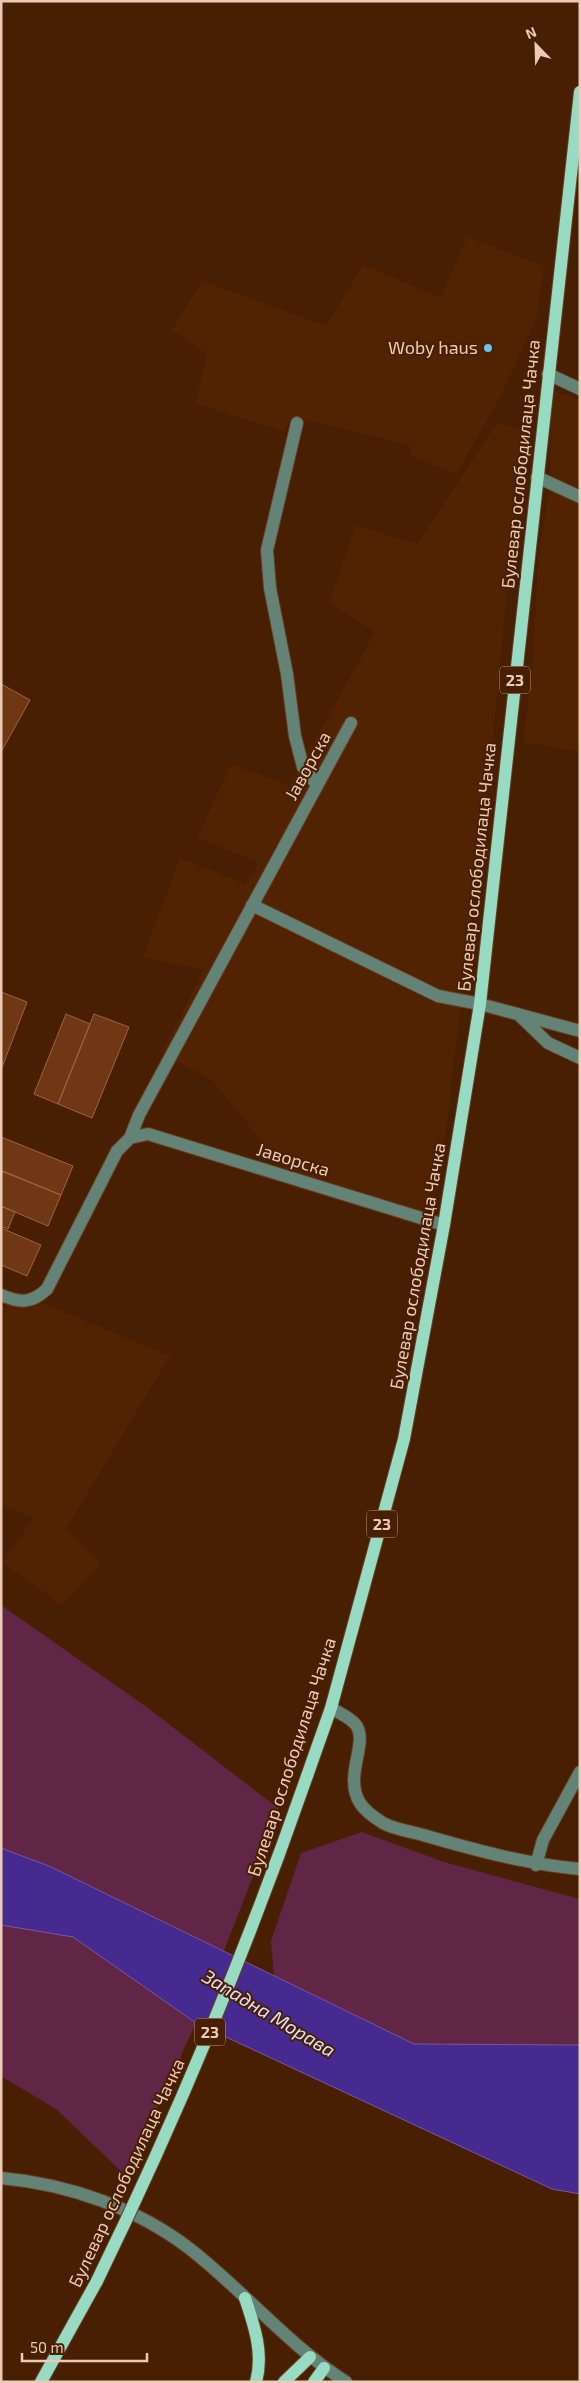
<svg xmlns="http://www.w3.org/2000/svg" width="581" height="2383" viewBox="0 0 581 2383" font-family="'Exo 2',sans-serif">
  <rect width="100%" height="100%" fill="#481f03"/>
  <path fill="#522303" d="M467,237L544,266L536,319L503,392L456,474L410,456V445L293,417L284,431L196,404L207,354L172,330L202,281L326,326L363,265L441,298Z
    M551,390L580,400V752L523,742L533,665L538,559L550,485Z
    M497,423L522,430L490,770L441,1169L414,1223L293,1180L212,1080L162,1053L204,970L143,957L180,858L245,884L259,863L197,838L231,764L290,786L375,632L329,603L356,525L417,544Z
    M30,1298L170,1356L66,1529L101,1563L62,1605L3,1563L33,1518L1,1504V1306L4,1307Z"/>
  <path fill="#612545" d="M1,1605L148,1708L279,1809L224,1951L49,1866L1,1848Z
    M362,1832L444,1862L580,1899V2045L414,2044L274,1976L271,1941L301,1853Z
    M1,1925L73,1937L196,2023L126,2176L56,2109L1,2076Z"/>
  <path fill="#462a90" stroke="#785a9c" d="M1,1848L49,1866L414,2044L580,2045V2194L552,2189L196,2023L73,1937L1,1925Z"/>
  <path fill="#6f3714" stroke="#a06442" d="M1,684L30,700L1,752Z
    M1,992L27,1002L1,1070Z
    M66,1014L90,1024L58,1104L34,1094Z
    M94,1014L129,1027L92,1118L58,1104Z
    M1,1137L73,1166L61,1195L1,1171Z
    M3,1171L61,1195L48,1226L1,1206V1177Z
    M1,1206L15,1212L8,1229L1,1226Z
    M1,1228L41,1245L27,1276L1,1265Z"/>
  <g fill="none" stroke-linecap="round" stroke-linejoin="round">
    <defs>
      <path id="minor" d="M548,374L580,389
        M297,423L267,550L270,588L287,674L295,736L303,767L317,785
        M537,477L580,497
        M252,905L438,996L480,1004L580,1031
        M521,1017L548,1043L580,1058
        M130,1138L139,1115L351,723
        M1,1295C20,1303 31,1304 47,1289L117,1151L130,1138L148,1134L444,1225
        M331,1708C339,1713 350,1717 356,1725C369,1743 343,1776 360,1803C365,1811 375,1818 383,1823C396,1830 410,1831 423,1835C475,1850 526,1864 580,1869
        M536,1865L543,1840L580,1772
        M1,2178C68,2184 137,2208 190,2249C244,2291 288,2345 346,2382"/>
      <path id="major" d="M307,1776L331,1708L404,1439L444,1225L480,1004L580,92
        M245,2298C254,2325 264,2353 256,2382
        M41,2382L97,2281
        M284,2382L310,2357
        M314,2382L324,2368"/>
    </defs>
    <use href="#minor" stroke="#663e24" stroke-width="14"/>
    <use href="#major" stroke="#663e24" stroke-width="14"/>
    <use href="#minor" stroke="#638377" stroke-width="12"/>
    <use href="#major" stroke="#96dbc2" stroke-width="12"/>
    <defs>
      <path id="major-bridge" d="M97,2281C177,2117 247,1949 307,1776"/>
    </defs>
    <use href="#major-bridge" stroke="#663e24" stroke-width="14" stroke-linecap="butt"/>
    <use href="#major-bridge" stroke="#96dbc2" stroke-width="12"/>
  </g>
  <circle fill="#66c4ef" stroke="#481f03" stroke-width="2" cx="488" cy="348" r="5"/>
  <g text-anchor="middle" stroke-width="4" stroke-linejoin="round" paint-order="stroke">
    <g fill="#481f03" stroke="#bb9782" stroke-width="1">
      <rect x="500" y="666.5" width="30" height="27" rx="4"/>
      <rect x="367" y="1510.5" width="30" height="27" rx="4"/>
      <rect x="195" y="2018.5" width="30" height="27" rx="4"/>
    </g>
    <g font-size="16" font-weight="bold" fill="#eccab8">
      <text x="515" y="686">23</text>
      <text x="382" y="1530">23</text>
      <text x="210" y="2038">23</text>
    </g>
    <g font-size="18" fill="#eccab8" stroke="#481f03" text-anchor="end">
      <text x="478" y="354">Woby haus</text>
    </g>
    <g font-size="18" fill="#eccab8" stroke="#481f03">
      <text transform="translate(521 464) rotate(-84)" y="6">Булевар ослободилаца Чачка</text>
      <text transform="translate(308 766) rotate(-61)" y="6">Јаворска</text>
      <text transform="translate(477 867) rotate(-84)" y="6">Булевар ослободилаца Чачка</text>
      <text transform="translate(293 1160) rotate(17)" y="6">Јаворска</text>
      <text transform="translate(418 1266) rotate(-80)" y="6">Булевар ослободилаца Чачка</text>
      <text transform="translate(292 1757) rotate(-72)" y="6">Булевар ослободилаца Чачка</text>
      <text transform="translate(127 2173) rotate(-65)" y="6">Булевар ослободилаца Чачка</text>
    </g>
    <g font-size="19" font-style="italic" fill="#e2dffb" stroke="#481f03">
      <text transform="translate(269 2013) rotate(31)" y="7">Западна Морава</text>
    </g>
  </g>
  <rect width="581" height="2383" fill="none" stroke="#eccab8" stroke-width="5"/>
  <g transform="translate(536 45) rotate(337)" stroke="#481f03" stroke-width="4" paint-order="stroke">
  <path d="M0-4L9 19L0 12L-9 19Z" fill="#eccab8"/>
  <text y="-8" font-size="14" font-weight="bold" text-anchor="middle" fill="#eccab8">N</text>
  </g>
  <path d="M22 2353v8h125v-8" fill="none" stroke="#eccab8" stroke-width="2.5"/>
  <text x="30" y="2353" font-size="15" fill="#eccab8" stroke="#481f03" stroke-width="4" paint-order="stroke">50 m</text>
</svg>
